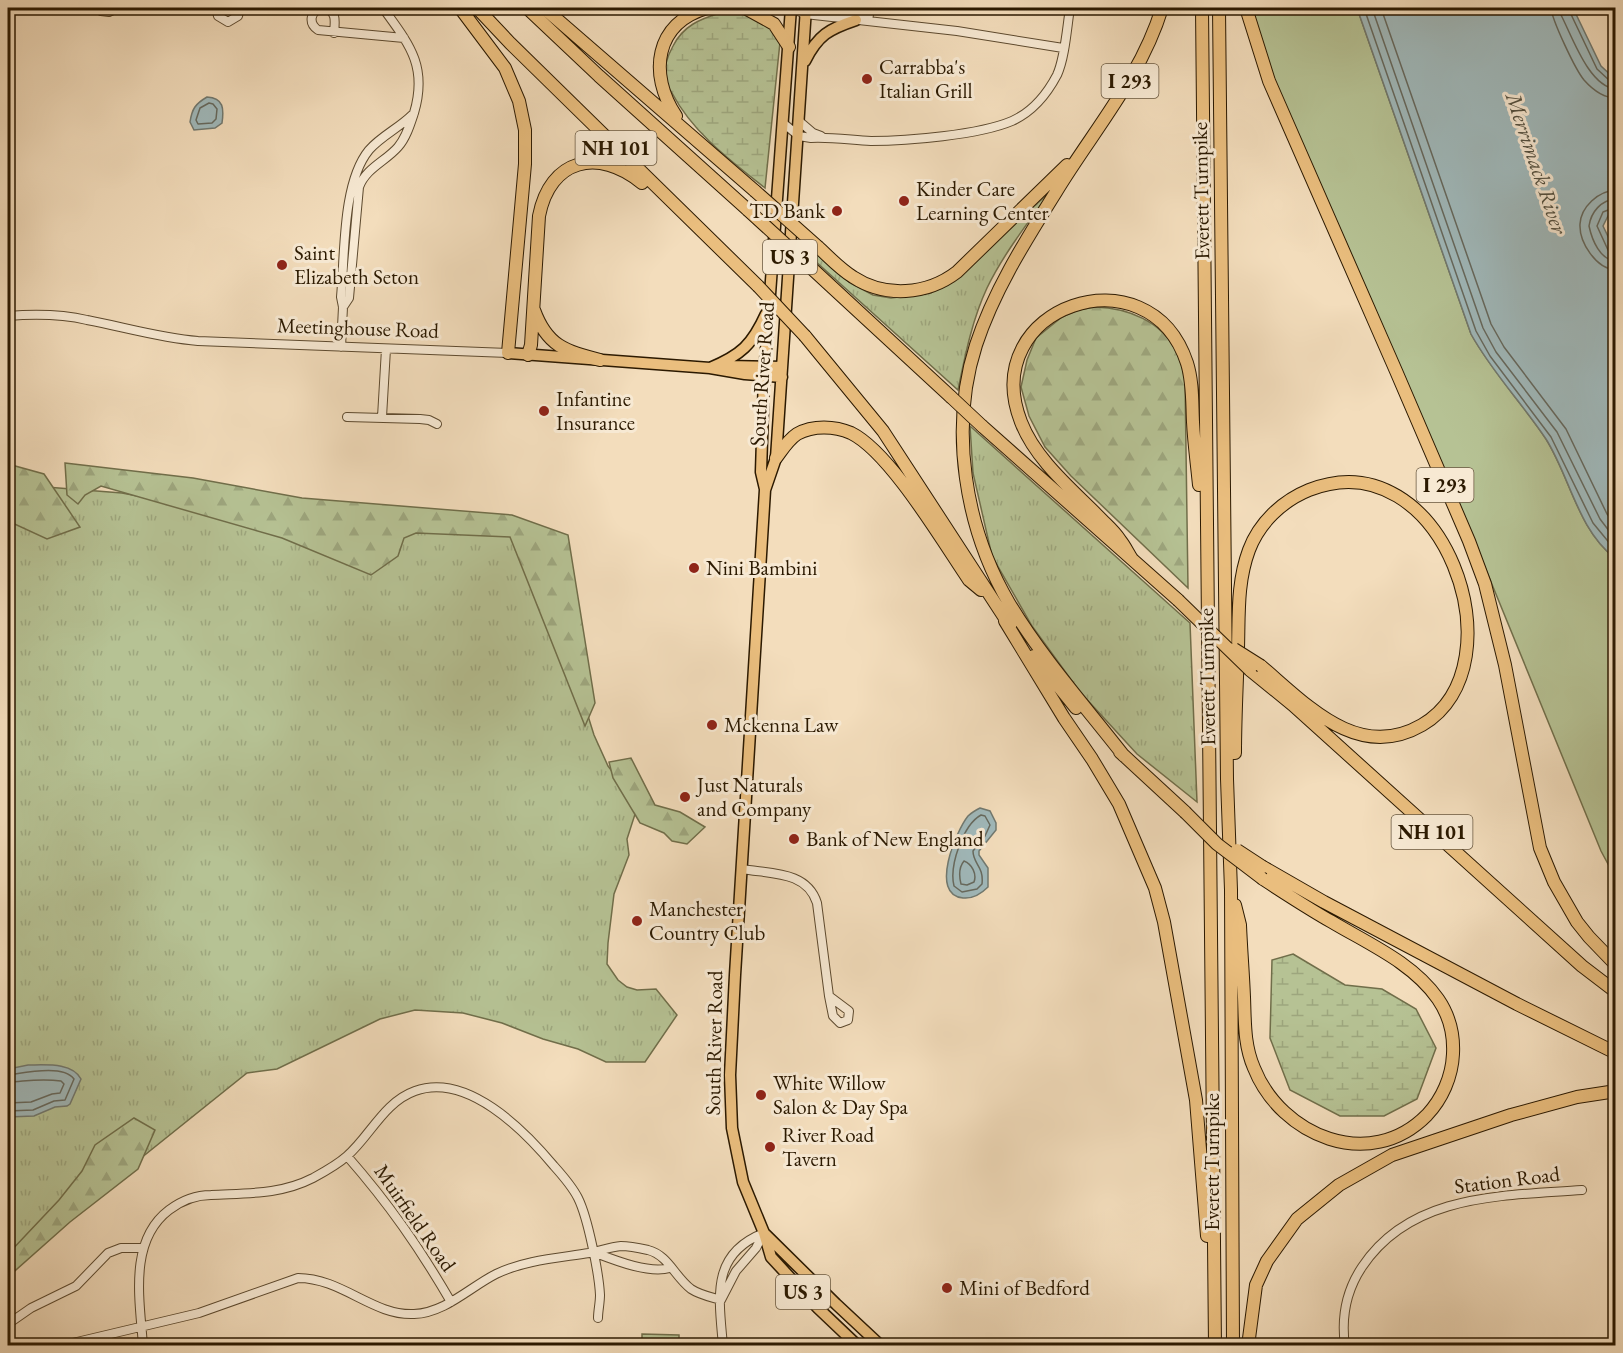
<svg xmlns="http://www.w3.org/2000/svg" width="1623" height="1353" viewBox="0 0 1623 1353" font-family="'EB Garamond',serif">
  <defs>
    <pattern id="grass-tufts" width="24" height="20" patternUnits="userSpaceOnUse" patternTransform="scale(1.5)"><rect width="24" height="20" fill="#b6c294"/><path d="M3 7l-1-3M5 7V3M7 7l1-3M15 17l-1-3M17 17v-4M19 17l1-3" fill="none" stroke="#9da67e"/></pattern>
    <pattern id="forest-firs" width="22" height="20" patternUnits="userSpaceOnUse" patternTransform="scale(1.5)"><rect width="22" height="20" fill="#b6c294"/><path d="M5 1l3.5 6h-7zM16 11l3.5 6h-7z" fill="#9da67e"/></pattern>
    <pattern id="wetland-marsh" width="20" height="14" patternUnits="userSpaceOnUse" patternTransform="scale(1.5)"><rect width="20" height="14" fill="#b6c294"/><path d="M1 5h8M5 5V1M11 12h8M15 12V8" fill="none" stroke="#9da67e"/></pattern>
  </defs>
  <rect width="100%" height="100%" fill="#f3ddbc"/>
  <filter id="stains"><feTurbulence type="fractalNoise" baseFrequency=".00333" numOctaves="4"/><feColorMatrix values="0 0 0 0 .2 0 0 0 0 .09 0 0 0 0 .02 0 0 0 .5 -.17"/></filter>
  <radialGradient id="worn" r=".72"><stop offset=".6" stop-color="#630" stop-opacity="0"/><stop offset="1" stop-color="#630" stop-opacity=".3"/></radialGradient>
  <path fill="url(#grass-tufts)" stroke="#706e4a" stroke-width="1.5" d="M1050,192C1028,223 1004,253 987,288C972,320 965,356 958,390L804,251L806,244L850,283L873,295L891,298L931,293L961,271Z
    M970,426L1190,623L1197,802L1137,754L1080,692L1032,626L992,556L973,473Z
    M8,484L122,493L200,508L531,534L594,735L608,766L638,805L627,839L629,855L614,894L608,943L607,964L618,980L627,987L637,990L656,989L677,1015L645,1062H606L578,1049L543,1039L502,1023L463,1013L415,1010L380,1019L277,1069L247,1073L80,1207L8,1269Z"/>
  <path fill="url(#forest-firs)" stroke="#706e4a" stroke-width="1.5" d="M1095,307C1128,308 1162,321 1177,353C1181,361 1183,371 1185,380L1188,588L1071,476L1045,447L1029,416L1021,387L1027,360L1036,338L1062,317L1078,310Z
    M65,463L193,478L302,498L512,515L568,535L595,703L585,726L510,537L416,533L404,538L398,556L371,575L282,538L101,486L85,495L78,504L67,495Z
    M8,464L44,474L80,527L47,539L8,521Z
    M631,758L655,805L680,812L705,827L687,844L672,841L664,833L640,823L613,778L609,762Z
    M134,1118L155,1130L138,1169L70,1222L8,1277V1254L59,1200L82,1171L95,1145Z"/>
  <path fill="url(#wetland-marsh)" stroke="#706e4a" stroke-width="1.5" d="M720,13C749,12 766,16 780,42L765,188C731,161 693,133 672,93C670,90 666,85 665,81C662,71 668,55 673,46C683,26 700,19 720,13Z
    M1293,954L1345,985L1382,989L1416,1009L1436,1048L1417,1099L1384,1116H1340L1290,1090L1270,1038L1272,960Z"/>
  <path fill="#b6c294" stroke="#706e4a" stroke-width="1.5" d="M1245,8H1357L1471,334C1492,372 1522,403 1546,439C1570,477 1578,530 1615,558V877L1601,851L1464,516L1265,67Z
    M642,1334L679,1335V1345H642Z"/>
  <path fill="#a0b9bb" stroke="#717970" stroke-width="1.5" d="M1357,8H1573L1601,66L1615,79V212L1608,216L1603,226L1616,253L1615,558C1578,530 1570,477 1546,439C1522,403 1492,372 1471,334Z
    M207,97C224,98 224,109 222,123L215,128L194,130L190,122C192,109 195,104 207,97Z
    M980,808L990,811L996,823V830L979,851V855L988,868V887C981,894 973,899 963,898C929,895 956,831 968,816C971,813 976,810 980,808Z
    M28,1065C45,1065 72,1062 81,1079L70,1104L67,1106L55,1107L34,1116L8,1117V1069Z"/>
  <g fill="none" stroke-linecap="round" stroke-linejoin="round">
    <path stroke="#66695e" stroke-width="1.5" d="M1364,8L1476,331L1490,356L1551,437L1593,523L1616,551
      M1372,8L1483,328L1496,352L1557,432L1600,519L1616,540
      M1381,8L1491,324L1504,347L1566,429L1607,514L1616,525
      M1551,8C1552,20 1575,69 1584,80C1592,89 1603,98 1616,98
      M1560,8L1561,15C1572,36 1589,87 1616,89
      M1568,8L1597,69L1610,81H1616
      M209,103L213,104L217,109L216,119L212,123L198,124L196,120L200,108Z
      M1616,190C1598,191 1581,207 1580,224C1579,242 1596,269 1616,270
      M1616,199C1601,200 1591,212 1589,226C1592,240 1600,260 1616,261
      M1616,207L1603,212L1597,226L1608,250L1616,253
      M981,815L985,816L990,825L985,836L973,851C973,864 984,866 982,884L977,889L962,892L954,886C949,866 963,825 981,815Z
      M964,861C972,864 977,874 974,882L967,885L961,884C959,876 959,867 964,861Z
      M8,1075C24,1073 63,1064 74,1079L65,1100L54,1101L33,1110L8,1111
      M8,1082C27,1081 41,1078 61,1081L64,1084L60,1093L52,1094L31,1102L8,1103"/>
    <defs>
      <path id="minor" d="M97,8L101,11L109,12L117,8
        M216,8L218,16L228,22L238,16L240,8
        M322,8C310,11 308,23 318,30L404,38
        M325,8C337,12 335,21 334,33
        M791,8L805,14L957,31L1063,48
        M834,8L860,13L868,20
        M868,21L870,8
        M799,121L813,133L821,136
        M783,123L799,136L811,138C831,137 851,140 871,141C907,141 979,135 1012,121C1032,112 1047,94 1057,75C1065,58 1067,27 1070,8
        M343,307L349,298L359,187C366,168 386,161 398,147C406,138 410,125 414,113C428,66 409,44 383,8
        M8,316C34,314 61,314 87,320C124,327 160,338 198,341L508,353
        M341,347L343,307L341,297C345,254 342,183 369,150C381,136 399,128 412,115
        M347,417L420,419L429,420L437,424
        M382,417L386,349
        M742,869C771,874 807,871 817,903L829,996
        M829,996L849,1011L848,1020L840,1023L833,1016Z
        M347,1156C389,1204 419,1247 451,1302
        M593,1252C614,1260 648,1274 670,1268
        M721,1300L736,1271L756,1248L764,1233
        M8,1324L31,1308L76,1286L108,1253L121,1248H142
        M60,1346L199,1313L298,1278C342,1278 373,1316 414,1314C445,1313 470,1287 496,1274C525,1260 558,1258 589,1253C600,1251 610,1247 621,1246C629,1246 639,1248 648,1250C668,1255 675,1277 691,1289C700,1295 711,1297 721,1300
        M143,1346C140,1301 128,1241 169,1210C181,1201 196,1195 211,1195C246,1193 280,1195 313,1178C324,1172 337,1165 347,1156C370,1136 384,1102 415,1091C467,1072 524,1130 554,1166C563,1176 572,1186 578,1198C588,1218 599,1274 600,1295C600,1303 598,1311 598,1318
        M723,1346C719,1298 710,1254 764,1233
        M1345,1346C1341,1317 1346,1291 1362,1267C1411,1193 1503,1196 1582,1190"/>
      <path id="major" d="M806,8L776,458L765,490L735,975L730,1075L732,1128L743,1182L764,1233L771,1257L818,1308L858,1346
        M844,8L849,10
        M805,61C818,35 829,29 856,20
        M508,353L710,368L745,374L782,377
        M729,366L782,367
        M710,368C741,355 752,345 766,314
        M765,489L761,472L764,376L791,8
        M764,1233L836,1304L881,1346"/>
      <path id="highway" d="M460,8L505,68L519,101L525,130V164L508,353
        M477,8L510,43L758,286
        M527,8L599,76L748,210
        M544,8L755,191
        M745,8L774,24L789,47
        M786,8H791
        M1202,8L1215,1346
        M1219,8L1227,779L1231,890L1233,1346
        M1246,8L1269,81L1396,371L1469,541L1485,584L1505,665L1540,848L1554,882L1577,922L1589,937L1616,965
        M676,116C648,74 655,23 707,8
        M818,247C829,257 840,269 853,277C885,298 927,295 957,272L1067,165
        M807,264L951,397
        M534,310C547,346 565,351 600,360
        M805,336L883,431L1010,626
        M528,355L531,345L539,216C550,159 598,147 642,183
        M982,426L1178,600
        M776,458C782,450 788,440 797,434C813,425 835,426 851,433C890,452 943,542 969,580L981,590
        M1132,559C1128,553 1125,546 1120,540C1115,532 1108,526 1102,520C1074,491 1036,461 1021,422C976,306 1149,248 1187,363C1193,382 1192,402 1193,422C1194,443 1197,464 1199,485
        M1005,621L1064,718L1092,759L1119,804L1155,888L1164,922L1196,1100L1207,1236
        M1034,656L1076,708
        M1250,670L1293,705L1582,966L1616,992
        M1120,752L1185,812
        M1235,753C1235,718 1237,683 1238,648C1239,615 1237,582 1249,550C1259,523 1282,501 1309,490C1443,437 1523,666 1422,725C1358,762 1307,705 1261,666
        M1124,756C1085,706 1042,658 1009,603C965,528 949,429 976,345C994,290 1026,240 1056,192C1093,131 1141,77 1162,8
        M1263,867L1324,902L1517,1004L1616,1053
        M1235,905L1240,925C1241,949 1243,973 1244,997C1245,1022 1244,1045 1254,1068C1281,1136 1370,1173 1427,1115C1442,1099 1452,1077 1453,1054C1454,1035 1449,1015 1438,999C1413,963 1369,944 1332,922C1309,909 1286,894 1263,879
        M1248,1346L1256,1285L1267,1261L1297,1219L1339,1185L1392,1155L1511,1115L1577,1097L1616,1091"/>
    </defs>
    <use href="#minor" stroke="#5d4a2f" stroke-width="10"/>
    <use href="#major" stroke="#2b1900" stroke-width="13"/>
    <use href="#highway" stroke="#2b1900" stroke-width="14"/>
    <use href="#minor" stroke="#f7e9d3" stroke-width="8"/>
    <use href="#major" stroke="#eabe7e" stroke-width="10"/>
    <use href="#highway" stroke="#eabe7e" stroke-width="12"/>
    <defs>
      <path id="highway-bridge" d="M755,191L818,247
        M748,210L807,264
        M758,286L805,336
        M951,397L982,426
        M1178,600L1250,670
        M1234,649L1261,666
        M1185,812L1217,844L1263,879
        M1237,850L1263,867"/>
    </defs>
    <use href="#highway-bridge" stroke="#2b1900" stroke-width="14" stroke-linecap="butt"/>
    <use href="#highway-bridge" stroke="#eabe7e" stroke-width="12"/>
  </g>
  <g fill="#8f2418" stroke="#f7e9d3" stroke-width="2">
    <circle cx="867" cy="79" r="6"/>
    <circle cx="904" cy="201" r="6"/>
    <circle cx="837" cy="211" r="6"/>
    <circle cx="282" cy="265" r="6"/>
    <circle cx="544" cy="411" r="6"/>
    <circle cx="694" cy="568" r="6"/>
    <circle cx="712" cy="725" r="6"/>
    <circle cx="685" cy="797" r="6"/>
    <circle cx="794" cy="839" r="6"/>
    <circle cx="637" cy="921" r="6"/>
    <circle cx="761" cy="1095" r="6"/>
    <circle cx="770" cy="1147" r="6"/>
    <circle cx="947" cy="1288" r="6"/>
  </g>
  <g text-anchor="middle" stroke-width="6" stroke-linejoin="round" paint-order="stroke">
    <g fill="#f7e9d3" stroke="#68573f" stroke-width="1.5">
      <rect x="1101.5" y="64" width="57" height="34" rx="4.5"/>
      <rect x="575.5" y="131" width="81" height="34" rx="4.5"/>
      <rect x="763" y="240" width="54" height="34" rx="4.5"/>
      <rect x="1416.5" y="468" width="57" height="34" rx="4.5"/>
      <rect x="1391.5" y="815" width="81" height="34" rx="4.5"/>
      <rect x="776" y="1275" width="54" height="34" rx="4.5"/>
    </g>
    <g font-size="20" font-weight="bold" fill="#2b1900">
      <text x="1130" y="88">I 293</text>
      <text x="616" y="155">NH 101</text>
      <text x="790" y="264">US 3</text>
      <text x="1445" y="492">I 293</text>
      <text x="1432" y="839">NH 101</text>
      <text x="803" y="1299">US 3</text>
    </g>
    <g font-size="21" fill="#2b1900" stroke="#f7e9d3" text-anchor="start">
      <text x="879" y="74">Carrabba's<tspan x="879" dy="24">Italian Grill</tspan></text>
      <text x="916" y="196">Kinder Care<tspan x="916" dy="24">Learning Center</tspan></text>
      <text x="825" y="218" text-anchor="end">TD Bank</text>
      <text x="294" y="260">Saint<tspan x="294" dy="24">Elizabeth Seton</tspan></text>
      <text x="556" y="406">Infantine<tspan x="556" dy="24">Insurance</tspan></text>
      <text x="706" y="575">Nini Bambini</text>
      <text x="724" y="732">Mckenna Law</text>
      <text x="697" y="792">Just Naturals<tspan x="697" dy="24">and Company</tspan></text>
      <text x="806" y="846">Bank of New England</text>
      <text x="649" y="916">Manchester<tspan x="649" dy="24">Country Club</tspan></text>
      <text x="773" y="1090">White Willow<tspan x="773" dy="24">Salon &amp; Day Spa</tspan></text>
      <text x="782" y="1142">River Road<tspan x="782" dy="24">Tavern</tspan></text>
      <text x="959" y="1295">Mini of Bedford</text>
    </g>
    <g font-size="21" fill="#2b1900" stroke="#f7e9d3">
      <text transform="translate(1201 191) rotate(-91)" y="7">Everett Turnpike</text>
      <text transform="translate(358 328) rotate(2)" y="7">Meetinghouse Road</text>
      <text transform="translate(762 374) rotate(-86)" y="7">South River Road</text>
      <text transform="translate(1207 677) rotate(-91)" y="7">Everett Turnpike</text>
      <text transform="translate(714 1043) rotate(-89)" y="7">South River Road</text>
      <text transform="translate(1212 1162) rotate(-90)" y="7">Everett Turnpike</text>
      <text transform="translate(1507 1180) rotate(-7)" y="7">Station Road</text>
      <text transform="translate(415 1218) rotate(55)" y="7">Muirfield Road</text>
    </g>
    <g font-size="22" font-style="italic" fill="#545141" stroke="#f7e9d3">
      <text transform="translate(1537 163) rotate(71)" y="8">Merrimack River</text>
    </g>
  </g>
  <rect width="1623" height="1353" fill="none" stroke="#f3ddbc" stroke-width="30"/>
  <rect x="9" y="9" width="1605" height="1335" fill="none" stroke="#2b1900" stroke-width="3"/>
  <rect x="15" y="15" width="1593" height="1323" fill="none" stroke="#2b1900" stroke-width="1.5"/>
  <rect width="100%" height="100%" filter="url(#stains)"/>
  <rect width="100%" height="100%" fill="url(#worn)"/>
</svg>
